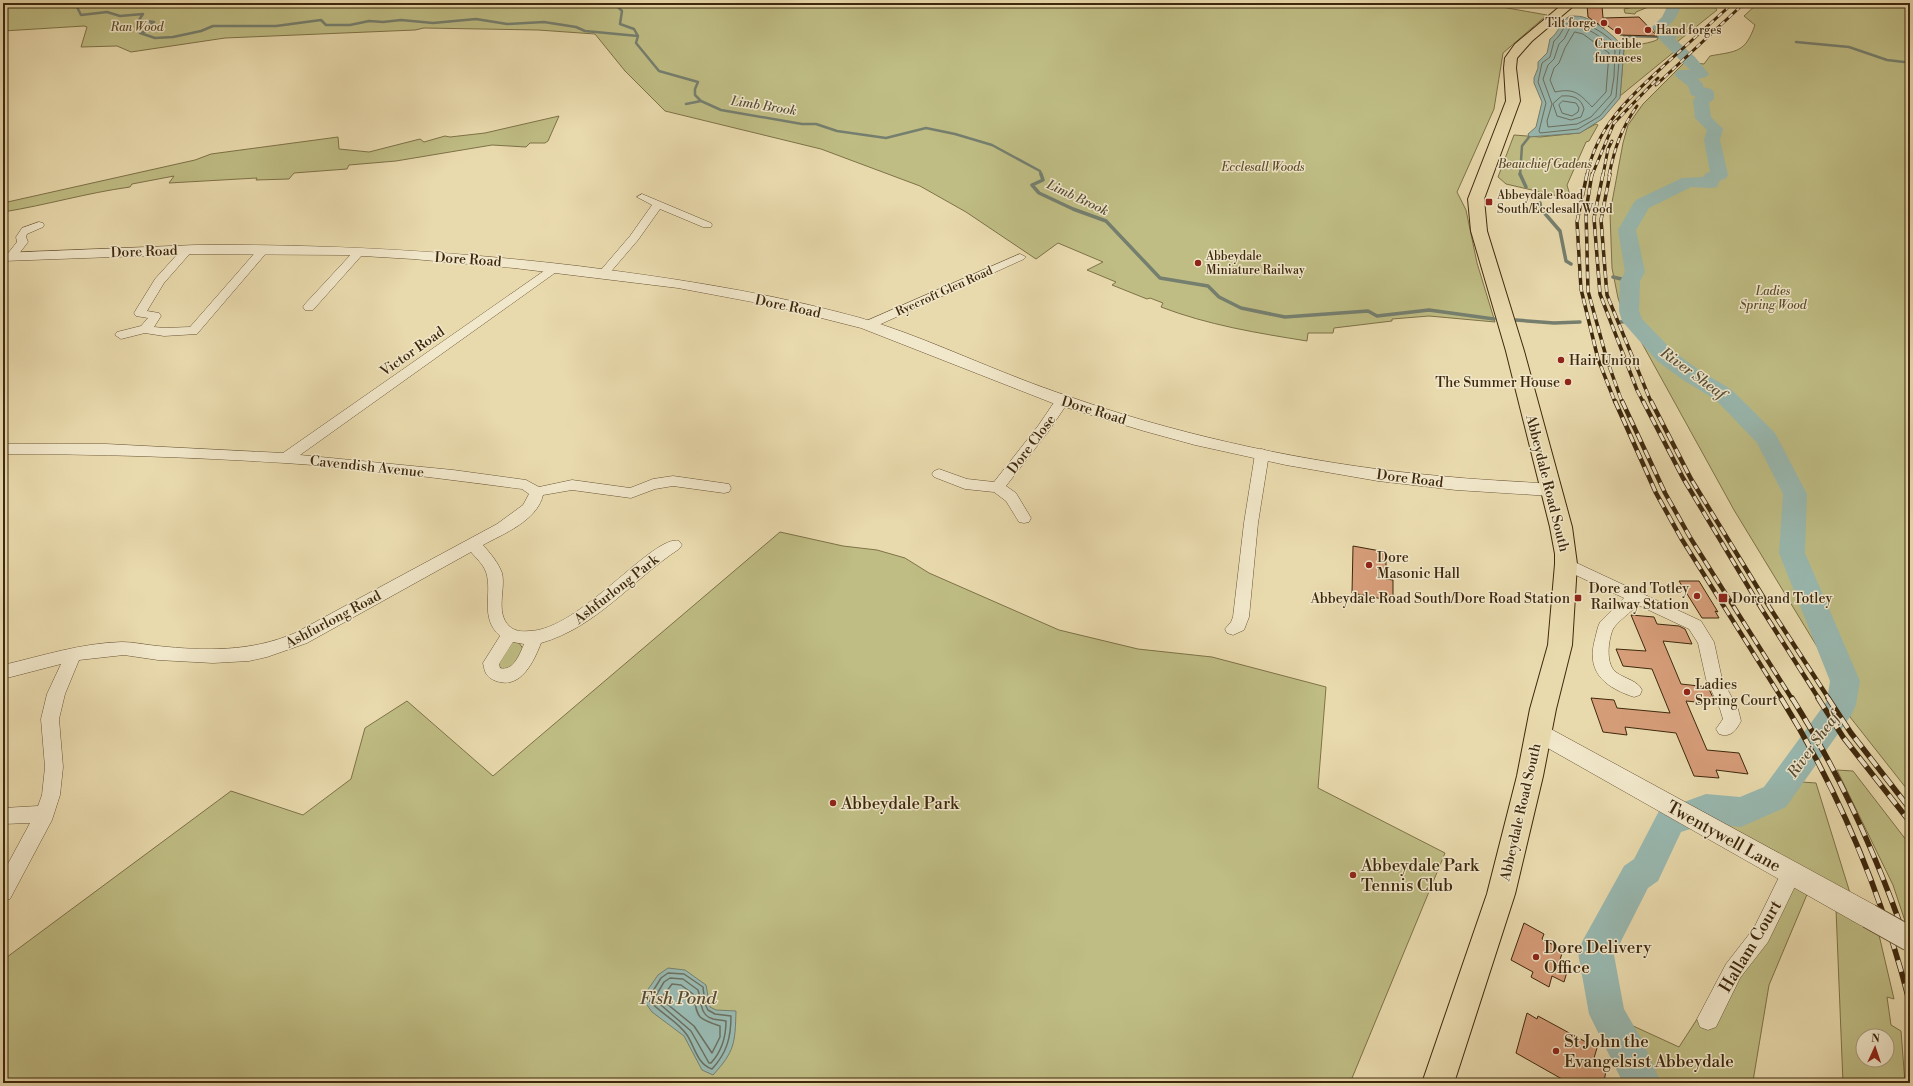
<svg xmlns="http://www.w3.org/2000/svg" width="1913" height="1086" viewBox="0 0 1913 1086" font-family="'Libre Bodoni',serif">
  <rect width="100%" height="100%" fill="#e9daad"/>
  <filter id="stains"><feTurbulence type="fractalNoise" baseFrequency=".005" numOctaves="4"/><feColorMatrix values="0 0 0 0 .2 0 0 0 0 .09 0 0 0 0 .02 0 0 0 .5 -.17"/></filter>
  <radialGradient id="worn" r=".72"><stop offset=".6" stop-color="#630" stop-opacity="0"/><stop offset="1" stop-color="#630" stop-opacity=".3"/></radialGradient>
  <path fill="#bfbd84" stroke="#7e7248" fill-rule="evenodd" d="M3,3H1479L1547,15L1503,53L1494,109L1457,192L1466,210L1477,263L1495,322L1429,316L1392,319V321L1334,328L1333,333H1308L1307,341C1257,333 1208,325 1161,307L1163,303L1150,298L1147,299L1112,285L1116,282L1087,270L1103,262L1058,243L1036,259L966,212L920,186L821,149L665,111L625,71L595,34L538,30L424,28L415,30L225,38L131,52L117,46L81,47L87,27L84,26L3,31Z
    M1645,3H1717L1713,5L1717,10L1677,42L1680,47L1620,96L1624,48C1632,45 1654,43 1658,39L1653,28L1668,20L1672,9L1653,5L1636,12L1635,14L1625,13L1624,9L1644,5Z
    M1758,3H1910V793L1850,717L1827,663L1734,510L1638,336L1626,321L1618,298L1612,268L1610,213L1623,143L1628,125L1643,104L1685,62L1704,64L1710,56C1737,51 1745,53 1755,25L1744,16Z
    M559,116L548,141L545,143H530L526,147L492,145L396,161L349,165L347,169L294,173L289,179L256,180L257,178L169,183L174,176L132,184L130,187C86,193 47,205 3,212V203L195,160L211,154L338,137L339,149L369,152L420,139L424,142L445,136L450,137L485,133Z
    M1596,124L1598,125L1589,141L1586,142L1567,185L1571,199L1506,184L1498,177L1514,135L1540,137L1579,133Z
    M780,532L843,546L877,550L905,558L929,573L1059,630L1138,649L1212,657L1326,687L1318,788L1445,853L1350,1083H3V960L231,791L303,815L351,779L365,728L407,701L493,776Z
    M515,640L519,643L524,650L522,657L508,670L500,669L497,662C505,655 506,646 515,640Z
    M1837,770L1853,771L1910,845V927L1906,924L1893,885Z
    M1787,781L1816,783L1850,893L1704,818L1706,809L1741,812L1775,797Z
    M1791,874L1811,885L1769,985L1753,1081L1751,1083H1642L1630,1055L1607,1014L1679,1047Z
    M1836,909L1879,935L1894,999L1887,997L1891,1025L1901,1031L1905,1083H1843ZM1863,1036H1887V1060H1863Z"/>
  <path fill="#99b9b1" stroke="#757f6f" d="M1570,16C1574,16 1579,16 1583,17C1595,20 1617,38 1624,48L1620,98L1602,119L1580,133L1529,137L1528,134L1536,127L1542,102L1534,83V78L1538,68V62L1547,53L1550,39C1559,33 1560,21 1570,16Z
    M668,968L685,970L706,985L710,1007L716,1010L736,1011C735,1043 735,1051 713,1075L702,1070L684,1036L652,1012L642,998L658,975Z"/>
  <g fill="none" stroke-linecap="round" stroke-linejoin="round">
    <path stroke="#6c705f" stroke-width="1" d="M1571,20C1591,24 1607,34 1620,49L1616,97L1600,116L1578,129L1540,133L1539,131L1546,103L1538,82L1542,63L1550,57L1554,41C1562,35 1563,25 1571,20Z
      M1571,26C1588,26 1603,38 1615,50L1614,77L1611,95L1591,117L1577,124L1548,127L1547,121L1552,104L1543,79L1548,65L1554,59L1559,44L1564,39Z
      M1575,32L1583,34L1609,53L1606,92L1592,107C1579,93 1574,88 1555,92L1550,80L1554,68L1559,63L1565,48Z
      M1562,96C1573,95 1581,98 1584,109L1581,117L1571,120L1557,116L1553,104Z
      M1563,101L1576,103L1579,108L1578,112L1572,116L1562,113L1559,105Z"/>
    <path stroke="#6c705f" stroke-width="1.5" d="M668,973L684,974L703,987L705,1004L708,1010L715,1014L731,1016C731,1037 727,1053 712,1069C697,1064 695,1047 687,1035C677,1020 659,1013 648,999L661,978Z
      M670,978L683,979L698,990C702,1001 699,1015 713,1019C718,1020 722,1020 726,1021C726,1038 722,1051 711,1063H709L691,1031L654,999L664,982Z
      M672,984L681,985L693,994C698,1018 696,1018 720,1026V1037L712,1053L694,1026L661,999Z"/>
    <path stroke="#757f6f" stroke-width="2.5" d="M75,3L81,15L107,12L120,16L143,14L139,20L154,22L149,26L161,27L140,33L155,38L173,37L201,31L213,26H276L321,20L326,25H350L369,21L383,22L401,20L433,23L476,19L507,24L544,22L576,27L585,31L638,36
      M614,3L622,11L620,24L634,29L638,36L636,43L659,71L698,82L695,89V95L701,101L721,110L802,124H816L837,131L886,138L926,128L955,134L992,145L1040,171L1041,175
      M1624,36L1665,37
      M1796,42L1849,47L1887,60L1904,62
      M686,104L701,101
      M1520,175L1522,146L1529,137"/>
    <path stroke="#757f6f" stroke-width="3.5" d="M1041,174L1043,180L1032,185L1039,193L1073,209L1106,221L1160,278L1208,286L1219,297L1241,308L1285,317L1368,311L1377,316L1429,310L1494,319
      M1520,174L1526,187
      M1540,203L1541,209L1560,231L1566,261L1571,264
      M1613,277L1630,281
      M1516,320L1554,323L1580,322
      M1620,322L1632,321"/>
    <path fill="#99b9b1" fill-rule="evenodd" d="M1669,3H1683L1675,19L1667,27L1677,36L1675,39L1695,57L1709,74L1706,77L1698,79L1703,84V87L1711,89L1714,92V99L1709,103L1711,117L1723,129L1720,140L1728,175L1725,179L1720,180L1717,187L1711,188L1691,187L1649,208L1636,230L1645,272L1640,281L1639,311L1642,319L1673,351L1699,370L1732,390L1775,433L1807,494L1805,553L1860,681L1856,705L1852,714L1786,807L1741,827L1706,824L1681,832L1658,881L1648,888L1614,955L1624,1009L1643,1042L1661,1083H1623L1589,1014L1578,953L1583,940L1624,866L1634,859L1659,811L1706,794L1740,797L1764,787L1827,701L1830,681L1779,553L1783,494L1757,443L1716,400L1683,380L1657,361L1622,321L1619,311L1620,281L1625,272L1618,230L1633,204L1636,200L1682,178L1703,177L1706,173L1710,172L1704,140L1707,130L1695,118L1693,100L1696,97L1691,95L1688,86L1674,75L1678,70H1690L1660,40L1658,37L1660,35L1652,27L1662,17Z"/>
  </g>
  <path fill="#d69d79" stroke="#3e280d" d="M1587,5L1602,6L1603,18L1639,17L1657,36L1620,35L1604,23V28L1588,17Z
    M1353,546L1386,552V579L1393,580V601L1352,593Z
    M1679,581H1699L1718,612L1715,611L1719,618H1702Z
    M1631,615L1654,617L1657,624L1679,626L1685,629L1692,644L1663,641L1681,684L1708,687L1716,704L1686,701L1707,750L1739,753L1748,774L1716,770L1719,778L1694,776L1676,733L1625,727L1627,735L1603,732L1591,698L1614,700L1617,708L1670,713L1652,669L1623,666L1616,649L1646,651Z
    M1524,923L1544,934L1542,939L1563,950L1560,960L1569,965L1564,982L1552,976L1549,987L1531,977L1533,972L1511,960Z
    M1527,1013L1537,1019L1538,1016L1597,1048L1594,1058L1600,1061L1606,1071L1604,1081L1594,1083H1569L1516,1053Z"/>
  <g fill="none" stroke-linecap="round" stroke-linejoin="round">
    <defs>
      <path id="minor" d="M1557,3H1570L1573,5L1569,7Z
        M642,194L711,223L712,225L711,227H703L660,209L638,240L608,275H600L598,273L600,271L630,236L652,205L637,197Z
        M39,222L43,223L44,225L43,227L27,234L26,237L28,242L15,259H7L5,257L17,242L16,237L22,228Z
        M264,246L270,249L268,251L197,334L164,336L145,333L121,339L115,335L117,332L141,326L148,318L136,316L134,313L155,279L183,248H191L193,250L164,283L147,311L159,313L161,316L154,327L164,328L190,327L260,247Z
        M359,249L363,250L365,252L363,254L313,310H305L303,307L305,304L355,250Z
        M1020,254L1026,257L1024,259L872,328H864L862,325L864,322Z
        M555,265L561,268L559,270L300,455L453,470L526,480L539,487L572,480L630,488L653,479L673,476L729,484L731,488L729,492L724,493L673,486L655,489L631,498L572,490L543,495C537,521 503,534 483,545C490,553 498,562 502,573C506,589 495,612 509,626C515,631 521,632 529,631C579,631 654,533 679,541L682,545L679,549C632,580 597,627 541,643C534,661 521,690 496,681C486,677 485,673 483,663L500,636C479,617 493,594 486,572C483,564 476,558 471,552L307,643L267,657L249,661L213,663L158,660L124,655L79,660L65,694L59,719L63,767L60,795L52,820L10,899L3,901V873L30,823L3,824V808L38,806L42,795L45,767L41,719L47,694L61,664L3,679V665C42,656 81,643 122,642C134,642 146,645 158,646C205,651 251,652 295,633L497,524L523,505L529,494L522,489C444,479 364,468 285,463C191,457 97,454 3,454V444H106L283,453L551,266ZM513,642L524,644C520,654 513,672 500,668L499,664Z
        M1062,397L1067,398L1069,401L1048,432L1006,486L1016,493L1031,518L1029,522L1024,523L1019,522L1006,501L994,492L965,489L934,477L932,474L934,471L939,469L967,479L994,482L1038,426L1057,398Z
        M1262,449L1267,451L1269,454L1258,523L1249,617L1244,630L1233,635L1227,633L1225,629L1231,622L1233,617L1244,523L1255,454L1257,451Z
        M1566,558L1701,621L1714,642L1722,679L1738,709L1741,721C1736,731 1730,738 1719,734L1716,729L1723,719L1720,709L1706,679L1698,643L1689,629L1638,605C1632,611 1617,622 1613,629C1608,641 1605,665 1617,673C1626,679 1638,681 1642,690L1640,695L1634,697C1607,688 1587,674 1594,643C1596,636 1597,628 1600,622L1624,598L1561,568L1558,564L1561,560Z
        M1791,865L1798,867L1801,874L1768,942L1740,978L1716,1027L1708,1030L1700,1027L1697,1019L1726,964L1754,928L1784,867Z"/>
      <path id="tertiary" d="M196,245C324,244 451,251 578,266C665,277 753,290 838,312C897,326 952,352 1008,374C1040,387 1073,398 1106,409C1214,443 1328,466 1440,476C1477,480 1514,481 1551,484L1557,486L1560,490L1557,494L1551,496L1456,490L1378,481L1286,465L1195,445L1144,431L1055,404L861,328L774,306L678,288L514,268L413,259L346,255L196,254L3,261V253Z
        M1538,722L1878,907L1882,916L1878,925L1869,928L1860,925L1530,738L1527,731L1530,724Z"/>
      <path id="primary" d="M1564,3H1577L1532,41L1517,58L1516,68L1520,101L1484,199L1487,231L1524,351L1572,527L1577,564L1572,645L1556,709L1543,776L1515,894L1454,1083H1422L1487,894L1517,776L1530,709L1548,645L1555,564V554L1550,527L1506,351L1471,231L1468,199L1506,101L1504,68L1505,58L1515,44Z"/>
    </defs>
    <use href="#minor" stroke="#695435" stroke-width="1"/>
    <use href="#tertiary" stroke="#695435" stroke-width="1"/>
    <use href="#primary" stroke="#3e280d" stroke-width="2"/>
    <use href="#minor" fill="#f1e7ca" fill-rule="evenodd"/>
    <use href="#tertiary" fill="#f1e7ca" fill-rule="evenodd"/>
    <use href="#primary" fill="#e9daad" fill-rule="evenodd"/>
    <defs>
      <path id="rail-far3" d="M1656,85L1739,8
        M1587,175C1597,124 1633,94 1669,61C1691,41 1712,22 1733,3
        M1592,175L1614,123L1658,78
        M1603,175L1608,149L1612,141
        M1609,175C1615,147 1621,129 1637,106"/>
      <path id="rail-far2" d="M1587,174L1577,222L1581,289L1598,359L1615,402
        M1592,174L1586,210L1588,291L1607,360L1622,402
        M1603,174L1594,218L1600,294L1637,390L1643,402
        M1610,174L1601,220L1607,295L1651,402"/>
      <path id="rail-far1" d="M1615,401L1656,493L1681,538L1782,699
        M1622,401L1665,493L1691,539L1792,699
        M1643,401L1683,478L1761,608L1819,699
        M1651,401L1691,479L1770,608L1829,699"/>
      <path id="rail" d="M1781,698C1839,791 1883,897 1910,1004
        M1792,698C1842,777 1880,863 1910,952
        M1818,698L1843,737L1910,822
        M1828,698L1851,733L1910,809"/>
    </defs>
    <use href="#rail-far3" stroke="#3e280d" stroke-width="3"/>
    <use href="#rail-far2" stroke="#3e280d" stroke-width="3.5"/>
    <use href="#rail-far1" stroke="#3e280d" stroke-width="4.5"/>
    <use href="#rail" stroke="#3e280d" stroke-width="5.5"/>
    <use href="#rail-far3" stroke="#f1e7ca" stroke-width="2" stroke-dasharray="5.5" stroke-linecap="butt"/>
    <use href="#rail-far2" stroke="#f1e7ca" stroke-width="2.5" stroke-dasharray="7" stroke-linecap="butt"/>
    <use href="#rail-far1" stroke="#f1e7ca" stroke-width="3" stroke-dasharray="9" stroke-linecap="butt"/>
    <use href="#rail" stroke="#f1e7ca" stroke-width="4" stroke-dasharray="12" stroke-linecap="butt"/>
    <defs>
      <path id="tertiary-bridge" d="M1869,916L1910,939"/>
    </defs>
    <use href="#tertiary-bridge" stroke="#695435" stroke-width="26" stroke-linecap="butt"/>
    <use href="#tertiary-bridge" stroke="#f1e7ca" stroke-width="24"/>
  </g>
  <g fill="#8f2418" stroke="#f1e7ca" stroke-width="1.5">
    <circle cx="1604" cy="23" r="4"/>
    <circle cx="1648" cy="30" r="4"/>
    <circle cx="1618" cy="31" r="4"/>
    <rect x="1485" y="198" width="8" height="8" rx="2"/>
    <circle cx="1198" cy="263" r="4"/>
    <circle cx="1561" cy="360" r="4"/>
    <circle cx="1568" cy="382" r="4"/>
    <circle cx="1369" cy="565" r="4"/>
    <circle cx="1697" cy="596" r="4"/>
    <rect x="1574" y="594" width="8" height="8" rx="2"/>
    <rect x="1718" y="593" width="10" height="10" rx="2"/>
    <circle cx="1687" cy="692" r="4"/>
    <circle cx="833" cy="803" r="4"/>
    <circle cx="1353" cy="875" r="4"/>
    <circle cx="1536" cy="957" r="4"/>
    <circle cx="1556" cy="1051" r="4"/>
  </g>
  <g text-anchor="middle" stroke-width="3" stroke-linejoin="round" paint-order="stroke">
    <g font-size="12" fill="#3e280d" stroke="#f1e7ca" text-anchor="start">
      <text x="1596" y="27" text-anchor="end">Tilt forge</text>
      <text x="1656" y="34">Hand forges</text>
      <text x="1618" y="48" text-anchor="middle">Crucible<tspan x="1618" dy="14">furnaces</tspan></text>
      <text x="1497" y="199">Abbeydale Road<tspan x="1497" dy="14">South/Ecclesall Wood</tspan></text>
      <text x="1206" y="260">Abbeydale<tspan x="1206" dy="14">Miniature Railway</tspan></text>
    </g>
    <g font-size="12" font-style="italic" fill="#5e4d2b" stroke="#f1e7ca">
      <text x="137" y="31">Ran Wood</text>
      <text x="1545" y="168">Beauchief Gadens</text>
      <text x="1263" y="171">Ecclesall Woods</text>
      <text x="1773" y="295">Ladies<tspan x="1773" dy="14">Spring Wood</tspan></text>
    </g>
    <g font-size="12" fill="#3e280d" stroke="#f1e7ca">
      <text transform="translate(944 291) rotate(-24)" y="4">Ryecroft Glen Road</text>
    </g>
    <g font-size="13" font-style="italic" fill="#554c36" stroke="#f1e7ca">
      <text transform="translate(764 105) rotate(9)" y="5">Limb Brook</text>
      <text transform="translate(1078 197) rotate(25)" y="5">Limb Brook</text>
    </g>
    <g font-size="14" fill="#3e280d" stroke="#f1e7ca">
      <text transform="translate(144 251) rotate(-2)" y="5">Dore Road</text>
      <text transform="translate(468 259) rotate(4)" y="5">Dore Road</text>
      <text transform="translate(788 306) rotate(12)" y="5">Dore Road</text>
      <text transform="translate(412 351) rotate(-35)" y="5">Victor Road</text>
      <text transform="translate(1094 410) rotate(17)" y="5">Dore Road</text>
      <text transform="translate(1031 444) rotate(-53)" y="5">Dore Close</text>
      <text transform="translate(367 466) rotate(6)" y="5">Cavendish Avenue</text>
      <text transform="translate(1410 478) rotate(7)" y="5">Dore Road</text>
      <text transform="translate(1548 483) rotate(76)" y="5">Abbeydale Road South</text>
      <text transform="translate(616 589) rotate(-38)" y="5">Ashfurlong Park</text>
      <text transform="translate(333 619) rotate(-28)" y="5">Ashfurlong Road</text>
      <text transform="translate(1520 812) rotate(-77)" y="5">Abbeydale Road South</text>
    </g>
    <g font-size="14" fill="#3e280d" stroke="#f1e7ca" text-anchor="start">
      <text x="1569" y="365">Hair Union</text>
      <text x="1560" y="387" text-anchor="end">The Summer House</text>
      <text x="1377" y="562">Dore<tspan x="1377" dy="16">Masonic Hall</tspan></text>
      <text x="1689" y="593" text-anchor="end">Dore and Totley<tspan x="1689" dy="16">Railway Station</tspan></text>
      <text x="1570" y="603" text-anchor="end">Abbeydale Road South/Dore Road Station</text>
      <text x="1732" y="603">Dore and Totley</text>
      <text x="1695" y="689">Ladies<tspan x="1695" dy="16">Spring Court</tspan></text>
    </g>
    <g font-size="15" font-style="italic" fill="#554c36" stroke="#f1e7ca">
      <text transform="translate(1693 373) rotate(36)" y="5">River Sheaf</text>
      <text transform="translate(1813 745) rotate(-54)" y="5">River Sheaf</text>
    </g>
    <g font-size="17" fill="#3e280d" stroke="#f1e7ca" text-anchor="start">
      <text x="841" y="809">Abbeydale Park</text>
      <text x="1361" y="871">Abbeydale Park<tspan x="1361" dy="20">Tennis Club</tspan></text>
      <text x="1544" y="953">Dore Delivery<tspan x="1544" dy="20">Office</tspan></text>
      <text x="1564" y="1047">St John the<tspan x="1564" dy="20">Evangelsist Abbeydale</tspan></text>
    </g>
    <g font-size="17" fill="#3e280d" stroke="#f1e7ca">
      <text transform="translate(1724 836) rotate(29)" y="6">Twentywell Lane</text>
      <text transform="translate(1750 946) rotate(-59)" y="6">Hallam Court</text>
    </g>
    <g font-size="18" font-style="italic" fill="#554c36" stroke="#f1e7ca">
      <text x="678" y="1004">Fish Pond</text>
    </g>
  </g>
  <rect width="1913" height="1086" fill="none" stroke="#e9daad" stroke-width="16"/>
  <rect x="4" y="4" width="1905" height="1078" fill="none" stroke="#3e280d" stroke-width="2"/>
  <rect x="8" y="8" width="1897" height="1070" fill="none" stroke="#3e280d"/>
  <g transform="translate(1875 1048) rotate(3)"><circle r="19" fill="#f1e7ca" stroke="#a99b7e"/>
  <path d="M0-3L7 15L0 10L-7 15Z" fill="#8f2418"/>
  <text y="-6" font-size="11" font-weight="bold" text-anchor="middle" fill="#3e280d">N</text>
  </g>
  <rect width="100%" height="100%" filter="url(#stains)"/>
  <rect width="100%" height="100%" fill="url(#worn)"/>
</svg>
